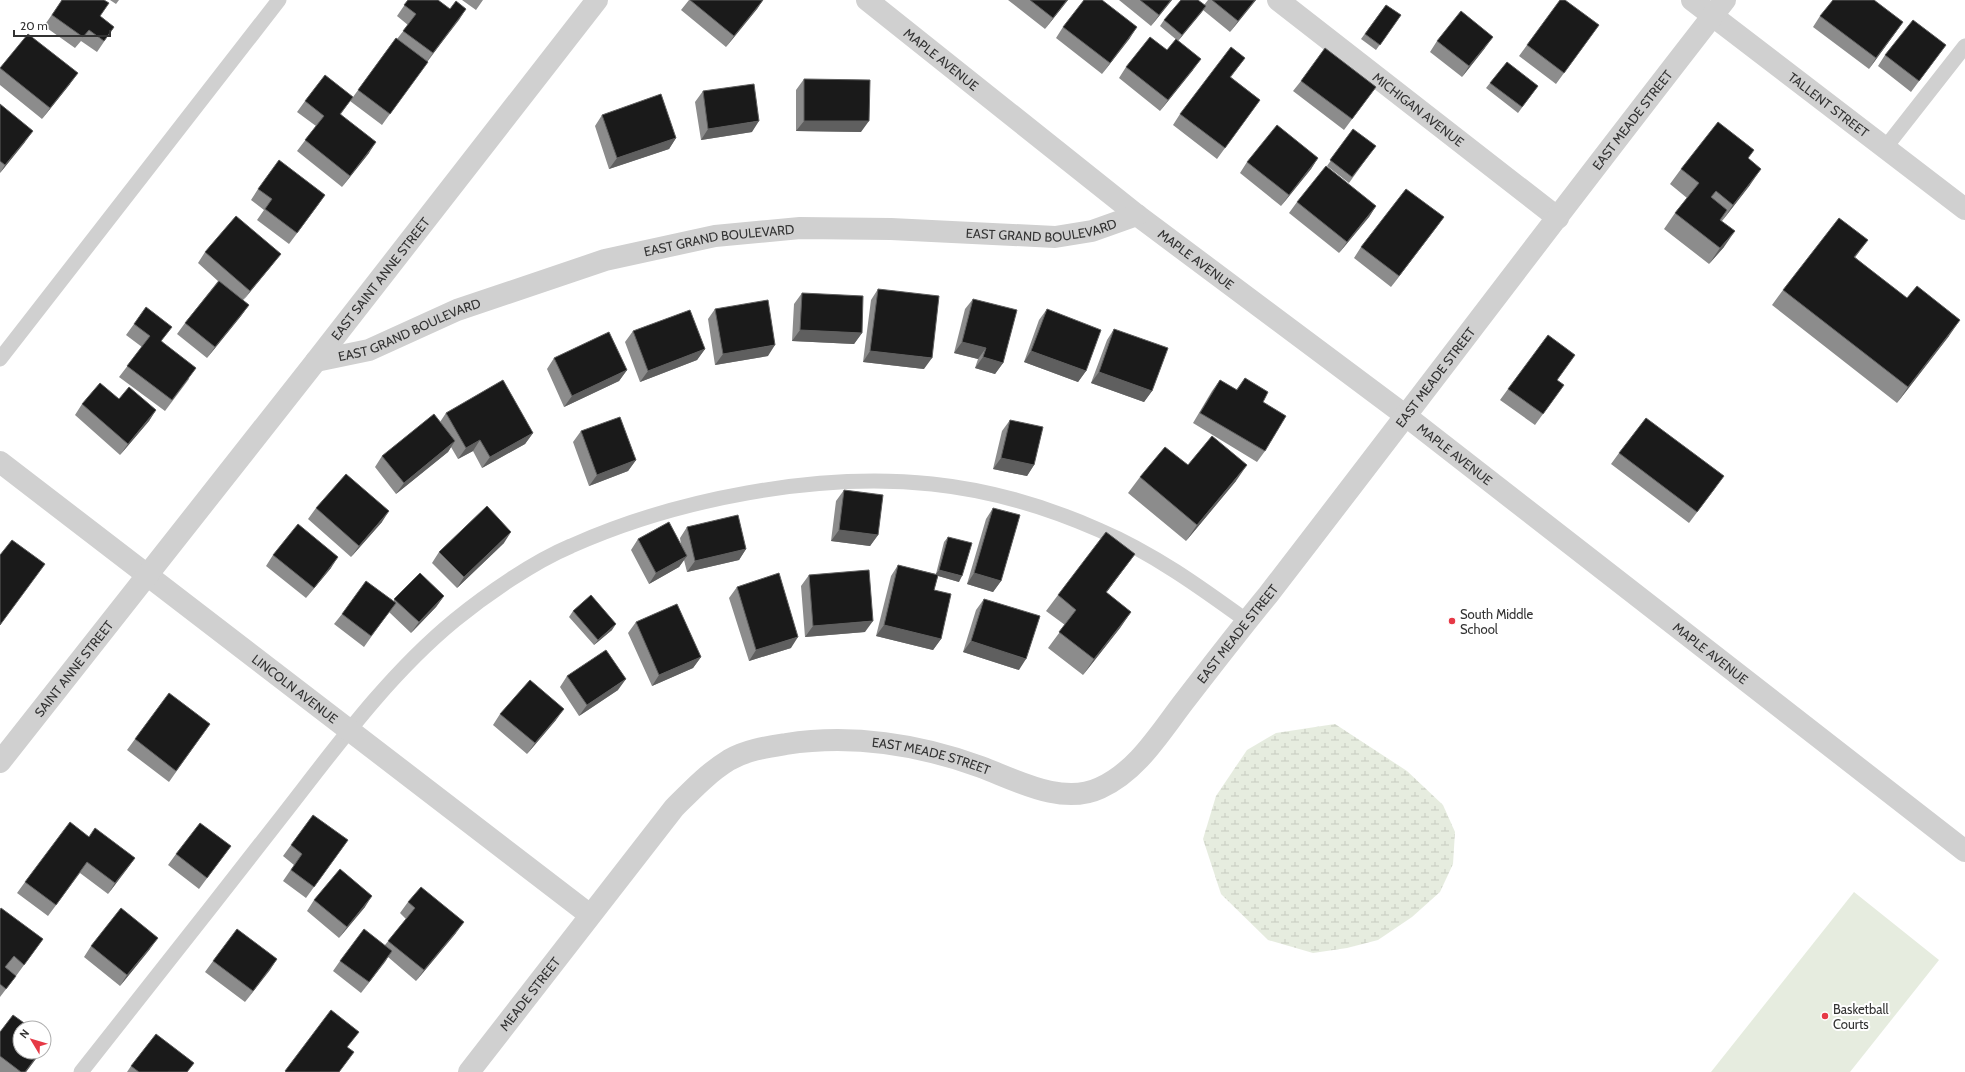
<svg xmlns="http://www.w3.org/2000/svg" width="1965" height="1072" viewBox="0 0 1965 1072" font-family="Cabin,sans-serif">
  <defs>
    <pattern id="wetland-marsh" width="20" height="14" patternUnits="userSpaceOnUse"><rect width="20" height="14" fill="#e6ecdf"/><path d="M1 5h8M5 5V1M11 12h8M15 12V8" fill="none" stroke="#c6cbc0"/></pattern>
  </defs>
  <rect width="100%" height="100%" fill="#fff"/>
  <path fill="#e6ecdf" d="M1854,892L1939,960L1850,1072H1711Z"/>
  <path fill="url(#wetland-marsh)" d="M1335,724L1407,771L1443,805L1455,832L1453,864L1440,892L1412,917L1378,940L1347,948L1313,953L1268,940L1221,894L1203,839L1216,796L1247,750L1276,733Z"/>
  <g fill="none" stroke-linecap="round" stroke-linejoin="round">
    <path stroke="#d0d0d0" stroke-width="15" d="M1885,148L1965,46
      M0,359L279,0
      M81,1072C149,986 216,901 283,815C336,747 388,675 455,620C487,594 533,562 571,546C676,499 817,472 932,484C989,490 1047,507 1099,530C1153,553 1200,587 1247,621"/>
    <g stroke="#d0d0d0" stroke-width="22">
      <path id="s1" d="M867,0L1137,215L1406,416L1965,851"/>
      <path id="s2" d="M1278,0L1558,218"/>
      <path id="s3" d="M1692,0L1965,209"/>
      <path id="s4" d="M316,361L369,350L457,310L605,260L715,236L800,228L891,229L1055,237L1092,231L1137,215"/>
      <path id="s5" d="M0,462L590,915"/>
      <path id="s6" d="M0,762L316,361L597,0"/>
      <path id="s7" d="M469,1072L674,808C692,790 708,773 729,760C746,750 767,747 786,744C851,734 919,744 981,767C1016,780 1062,806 1100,788C1138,771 1161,731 1186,699C1213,664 1240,629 1268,595C1421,397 1571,197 1725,0"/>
    </g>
  </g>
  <path fill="#8c8c8c" d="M62,0L100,16L114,27L97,52L81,41L75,48L44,26Z
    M110,0H119L116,4Z
    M408,0L450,9H466L428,61L420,72L382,125L350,101L341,114L369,153L342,187L297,151L316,126L297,112L305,101L353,97L396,38L397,39L408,25L397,16Z
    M462,0H483L476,10Z
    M689,0H763L757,9L726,47L681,10Z
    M1008,0H1068L1045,29Z
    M1119,0H1172L1151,26Z
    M1208,0H1256L1230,32L1203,10L1178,41L1160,26L1164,20L1204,5Z
    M1386,5L1401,15L1376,50L1361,39Z
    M1820,16L1903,22L1869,69L1813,27Z
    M1599,25L1556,84L1519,56L1527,45Z
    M1063,27L1130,38L1102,74L1056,38Z
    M28,34L70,84L42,119L0,85V69Z
    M1437,41L1485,48L1462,77L1430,52Z
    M1946,45L1911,92L1878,66L1885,55Z
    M1167,50L1193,70L1160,111L1119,78L1126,67Z
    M1245,58L1231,77L1260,100L1217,159L1173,125L1180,114Z
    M804,79L861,132L796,131V90Z
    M1301,81L1376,87L1344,130L1293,91Z
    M1490,83L1538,86L1518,113L1486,88Z
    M703,91L752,132L701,140L695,102Z
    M0,104L25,142L0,173Z
    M602,115L676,138L669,149L609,169L595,126Z
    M1353,129L1372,151L1349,183L1327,166Z
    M1318,158L1311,169L1281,206L1240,173L1247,162Z
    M1748,159L1750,185L1722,221L1724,247L1709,264L1664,229L1675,213L1687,198L1670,184L1681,169Z
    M258,189L325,195L289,244L257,220L264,210L251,200Z
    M1297,202L1376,206L1369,217L1339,253L1289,213Z
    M1444,217L1391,287L1354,258L1361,247Z
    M205,252L273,264L243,300L249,305L241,316L207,358L177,334L185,323L218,281L198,263Z
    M1855,257L1949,336L1897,403L1772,305L1783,290Z
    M878,289L924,369L863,362L871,300Z
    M802,293L862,333L854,344L792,341L794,304Z
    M973,299L1003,363L995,374L975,368L978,359L954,353L965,309Z
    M715,309L768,356L715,365L708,319Z
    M1047,309L1086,371L1078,382L1024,362L1039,320Z
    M134,324L162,341L189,379L165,411L119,377L142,347L126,335Z
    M1114,329L1152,391L1144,402L1091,383L1107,340Z
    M633,331L705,349L697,360L640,382L625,342Z
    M554,358L627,370L619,381L564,407L547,369Z
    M1245,378L1263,402L1265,451L1257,462L1193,423L1212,391L1220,380L1236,390Z
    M1557,380L1556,396L1535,425L1500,400L1508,389Z
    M119,399L156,410L149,421L120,455L75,415L82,404Z
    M446,413L533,433L525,444L482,468L473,451L458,459L451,447L448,452L396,494L375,467L382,456L440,422Z
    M1010,420L1034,465L1027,476L993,469L1002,431Z
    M581,431L636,460L628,471L589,486L573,442Z
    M1619,453L1716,487L1689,523L1611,464Z
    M1188,465L1236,481L1186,541L1128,493L1140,477Z
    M844,490L878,535L870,546L831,541L836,501Z
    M316,508L382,522L351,557L308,519Z
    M993,508L1001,581L993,592L967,584L986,519Z
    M687,527L746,549L739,560L687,572L684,560L679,567L649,584L631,550L638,539L681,545L680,538Z
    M948,537L959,582L938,576L934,590L941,639L933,650L876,636L891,576L898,565L936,574L944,542Z
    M504,543L457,588L432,563L439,552Z
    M1135,554L1106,593L1131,612L1120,628L1083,675L1048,648L1065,625L1046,611L1058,595Z
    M273,555L331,568L306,598L266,566Z
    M809,575L865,632L805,637L801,586Z
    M737,587L791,648L749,661L729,598Z
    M444,596L436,607L411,633L389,612L364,647L334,624L342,614L394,601V599Z
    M984,599L1019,670L963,652L976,610Z
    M573,611L612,630L594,645L569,617Z
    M636,622L701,657L693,668L652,686L628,633Z
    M567,676L618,690L579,716L560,687Z
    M500,714L556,720L527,754L493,725Z
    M210,724L169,782L127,750L135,739Z
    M89,837L135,858L108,894L80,873L48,916L17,893L25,882Z
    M348,840L306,898L283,881L294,865L283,856L291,845Z
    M231,846L199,889L168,865L176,854Z
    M314,900L365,907L339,938L307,911Z
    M408,902L456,933L416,981L388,957L361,993L333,971L340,961L385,945L406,919L400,913Z
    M0,910L43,939L16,976L6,968L16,976L0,997Z
    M91,946L150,949L120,986L84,957Z
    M277,959L245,1002L205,972L213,961Z
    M0,1032L41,1052L26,1072H0Z
    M194,1063L187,1072H127L131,1066Z"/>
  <path fill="#5f5f5f" d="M763,0L757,9L726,47L734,36Z
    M1067,0H1068L1045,29L1053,18Z
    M1171,0H1172L1151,26L1159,15Z
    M1255,0H1256L1230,32L1238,21Z
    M1206,6L1202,12L1178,41L1182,35Z
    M466,9L459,20L425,64L433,53Z
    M1903,22L1896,32L1869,69L1876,58Z
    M1137,27L1130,38L1102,74L1110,63Z
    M1493,37L1485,48L1462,77L1469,66Z
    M1201,59L1193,70L1160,111L1168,100Z
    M78,73L70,84L42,119L50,108Z
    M759,121L752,132L701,140L708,129Z
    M804,121H869L861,132L796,131Z
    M33,131L25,142L0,173L5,165Z
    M676,138L669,149L609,169L617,158Z
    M376,142L369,153L342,187L350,176Z
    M1318,158L1311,169L1281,206L1289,195Z
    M1761,169L1750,185L1722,221L1733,205Z
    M325,195L318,205L289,244L297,233Z
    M1376,206L1369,217L1339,253L1347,242Z
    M1444,217L1436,228L1391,287L1399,276Z
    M1735,231L1724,247L1709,264L1720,248Z
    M1868,240L1856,256L1843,273L1854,257Z
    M281,254L273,264L242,302L250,291Z
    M249,305L241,316L207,358L215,347Z
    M1960,320L1949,336L1897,403L1908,387Z
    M800,330L862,333L854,344L792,341Z
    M962,342L986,348L978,359L954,353Z
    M775,345L768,356L715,365L723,354Z
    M705,349L697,360L640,382L648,371Z
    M870,351L932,358L924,369L863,362Z
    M1031,351L1086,371L1078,382L1024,362Z
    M983,357L1003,363L995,374L975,368Z
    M627,370L619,381L564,407L572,396Z
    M1099,372L1152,391L1144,402L1091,383Z
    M156,410L149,421L120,455L128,444Z
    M533,433L525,444L482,468L490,457Z
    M480,440L473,451L458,459L466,448Z
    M455,441L448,452L396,494L404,483Z
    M1001,458L1034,465L1027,476L993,469Z
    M636,460L628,471L589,486L597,475Z
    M1247,465L1236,481L1186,541L1197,525Z
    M389,511L382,522L351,557L359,546Z
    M839,530L878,535L870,546L831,541Z
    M511,532L504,543L457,588L464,577Z
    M746,549L739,560L687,572L695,561Z
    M1135,554L1123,570L1095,608L1106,592Z
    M687,556L679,567L649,584L656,573Z
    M338,557L331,568L306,598L314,588Z
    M939,570L962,576L959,582L935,575Z
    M974,573L1001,581L993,592L967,584Z
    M444,596L436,607L411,633L419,622Z
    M1131,612L1120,628L1083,675L1094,659Z
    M873,621L865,632L805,637L813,626Z
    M616,624L612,630L594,645L598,640Z
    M884,625L941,639L933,650L876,636Z
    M798,637L791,648L749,661L756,650Z
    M971,641L1026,659L1019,670L963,652Z
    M701,657L693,668L652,686L659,675Z
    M626,679L618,690L579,716L587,705Z
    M564,709L556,720L527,754L535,743Z
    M135,858L127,869L108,894L115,883Z
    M372,896L365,907L339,938L347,927Z
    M464,922L456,933L416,981L424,970Z
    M158,938L150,949L120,986L127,975Z
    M392,951L385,962L361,993L369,982Z
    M277,959L270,970L245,1002L253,991Z
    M40,1052H41L26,1072H25Z"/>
  <path fill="#1a1a1a" stroke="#5f5f5f" d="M62,0H104L109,3L100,16L114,27L104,41L89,30L83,37L52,15Z
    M408,0H438L450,9L456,1L466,9L433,53L403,31L416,14L404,5Z
    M690,0H763L734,36Z
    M1030,0H1067L1053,18Z
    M1084,0H1102L1137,27L1110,63L1063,27Z
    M1140,0H1171L1159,15Z
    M1181,0H1198L1206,6L1182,35L1164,20Z
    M1212,0H1255L1238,21Z
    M1560,0H1565L1599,25L1564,73L1527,45Z
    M1833,0H1874L1903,22L1876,58L1820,16Z
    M1386,5L1401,15L1380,45L1365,34Z
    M1461,11L1493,37L1469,66L1437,41Z
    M1913,20L1946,45L1919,81L1885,55Z
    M28,34L78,73L50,108L0,68Z
    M1150,37L1167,50L1176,39L1201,59L1168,100L1126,67Z
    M396,38L428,62L390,114L358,90Z
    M1231,47L1245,58L1230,77L1260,100L1225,148L1180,114Z
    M1325,48L1376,87L1352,119L1301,81Z
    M1507,62L1538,86L1522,107L1490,83Z
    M325,75L353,97L340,114L376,142L350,176L305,140L324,116L305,101Z
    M804,79L870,80L869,121H804Z
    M754,84L759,121L708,129L703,91Z
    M661,94L676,138L617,158L602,115Z
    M0,104L33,131L5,165L0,161Z
    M1718,122L1754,150L1748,158L1761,169L1733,205L1716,191L1711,197L1727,210L1720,220L1735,231L1720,248L1675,213L1699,183L1681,169Z
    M1277,125L1318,158L1289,195L1247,162Z
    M1353,129L1376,146L1352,177L1330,160Z
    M279,160L325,195L297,233L265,209L272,199L258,189Z
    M1326,166L1376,206L1347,242L1297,202Z
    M1406,189L1444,217L1399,276L1361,247Z
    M236,216L281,254L250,291L205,252Z
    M1839,218L1868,240L1854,257L1907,298L1917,286L1960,320L1908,387L1783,290Z
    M219,281L249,305L215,347L185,323Z
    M878,289L939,296L932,358L870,351Z
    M802,293L863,296L862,333L800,330Z
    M973,299L1017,310L1003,363L983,357L986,348L962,342Z
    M768,300L775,345L723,354L715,309Z
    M146,307L172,327L161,341L196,368L172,400L127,366L150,336L134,324Z
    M1047,309L1101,330L1086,371L1031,351Z
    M690,310L705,349L648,371L633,331Z
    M1114,329L1168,348L1152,391L1099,372Z
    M609,332L627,370L572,396L554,358Z
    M1548,335L1575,355L1557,380L1564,385L1543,414L1508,389Z
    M1245,378L1268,392L1263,402L1286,416L1265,451L1200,413L1220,380L1237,390Z
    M503,380L533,433L490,457L480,440L466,448L446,413Z
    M100,383L119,399L129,387L156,410L128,444L82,404Z
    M434,414L455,441L404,483L382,456Z
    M620,417L636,460L597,475L581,431Z
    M1646,418L1724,476L1697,512L1619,453Z
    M1010,420L1043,427L1034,465L1001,458Z
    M1212,436L1247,465L1197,525L1140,477L1165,447L1188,465Z
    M346,474L389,511L359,546L316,508Z
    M844,490L883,495L878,535L839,530Z
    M487,506L511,532L464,577L439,552Z
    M993,508L1020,515L1001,581L974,573Z
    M738,515L746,549L695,561L687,527Z
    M669,522L687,556L656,573L638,539Z
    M298,524L338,557L314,588L273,555Z
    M1106,532L1135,554L1106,592L1131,612L1094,659L1059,632L1076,610L1058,595Z
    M948,537L972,543L962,576L939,570Z
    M12,540L45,564L0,625V555Z
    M898,565L938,575L934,590L951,594L941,639L884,625Z
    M869,570L873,621L813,626L809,575Z
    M420,573L444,596L419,622L394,599Z
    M779,573L798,637L756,650L737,587Z
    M366,581L396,603L371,636L342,614Z
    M591,595L616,624L598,640L573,611Z
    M984,599L1040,616L1026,659L971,641Z
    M677,604L701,657L659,675L636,622Z
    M606,650L626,679L587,705L567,676Z
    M530,680L564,709L535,743L500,714Z
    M169,693L210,724L176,771L135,739Z
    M313,815L348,840L314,887L291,870L302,854L291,845Z
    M70,822L89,837L95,828L135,858L115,883L87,862L56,905L25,882Z
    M200,823L231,846L207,878L176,854Z
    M340,869L372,896L347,927L314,900Z
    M421,887L464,922L424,970L388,941L415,908L408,902Z
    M1,908L43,939L24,965L14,956L5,967L16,976L6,989L0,984V910Z
    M121,908L158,938L127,975L91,946Z
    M237,929L277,959L253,991L213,961Z
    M364,929L392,951L369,982L340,961Z
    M331,1010L359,1032L347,1047L354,1052L339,1072H286L285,1071Z
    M13,1015L31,1028H20V1052H40L25,1072H21L0,1056V1032Z
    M156,1034L194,1063L187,1072H139L131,1066Z
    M44,1038L48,1041L44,1047Z"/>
  <g fill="#e63946" stroke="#fff" stroke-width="1.5">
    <circle cx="1452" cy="621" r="4"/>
    <circle cx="1825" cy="1016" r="4"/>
  </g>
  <g text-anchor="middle" stroke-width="4" stroke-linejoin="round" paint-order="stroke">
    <g font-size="13" fill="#333" stroke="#fff">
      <text dy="5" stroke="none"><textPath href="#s1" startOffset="95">MAPLE AVENUE</textPath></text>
      <text dy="5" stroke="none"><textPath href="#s3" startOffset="172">TALLENT STREET</textPath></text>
      <text dy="5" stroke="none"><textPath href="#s2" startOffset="178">MICHIGAN AVENUE</textPath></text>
      <text dy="5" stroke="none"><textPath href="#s7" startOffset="1646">EAST MEADE STREET</textPath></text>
      <text dy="5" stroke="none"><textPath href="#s4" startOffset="747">EAST GRAND BOULEVARD</textPath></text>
      <text dy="5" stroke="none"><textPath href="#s4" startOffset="423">EAST GRAND BOULEVARD</textPath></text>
      <text dy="5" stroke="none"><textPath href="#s1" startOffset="419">MAPLE AVENUE</textPath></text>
      <text dy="5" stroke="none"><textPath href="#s6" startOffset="615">EAST SAINT ANNE STREET</textPath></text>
      <text dy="5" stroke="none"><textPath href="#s4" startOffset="99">EAST GRAND BOULEVARD</textPath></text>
      <text dy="5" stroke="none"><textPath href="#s7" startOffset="1322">EAST MEADE STREET</textPath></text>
      <text dy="5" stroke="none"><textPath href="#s1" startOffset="743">MAPLE AVENUE</textPath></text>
      <text dy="5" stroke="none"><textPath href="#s7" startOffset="998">EAST MEADE STREET</textPath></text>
      <text dy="5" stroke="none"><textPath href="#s1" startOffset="1067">MAPLE AVENUE</textPath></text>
      <text dy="5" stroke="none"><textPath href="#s6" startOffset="119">SAINT ANNE STREET</textPath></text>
      <text dy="5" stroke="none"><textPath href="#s5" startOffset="372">LINCOLN AVENUE</textPath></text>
      <text dy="5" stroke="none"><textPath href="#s7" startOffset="614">EAST MEADE STREET</textPath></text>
      <text dy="5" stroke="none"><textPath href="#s7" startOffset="99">MEADE STREET</textPath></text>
    </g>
    <g font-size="13" fill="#333" stroke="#fff" text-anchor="start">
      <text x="1460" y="619">South Middle<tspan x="1460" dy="15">School</tspan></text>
      <text x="1833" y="1014">Basketball<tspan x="1833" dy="15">Courts</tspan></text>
    </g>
  </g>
  <g transform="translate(32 1040) rotate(308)"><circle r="19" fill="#ffffff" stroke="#adadad"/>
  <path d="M0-3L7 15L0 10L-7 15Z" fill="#e63946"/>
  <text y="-6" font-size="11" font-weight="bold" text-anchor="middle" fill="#333333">N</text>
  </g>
  <path d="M14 30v6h96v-6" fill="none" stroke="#333333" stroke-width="2"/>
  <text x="20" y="30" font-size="12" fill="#333333" stroke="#ffffff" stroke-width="3" paint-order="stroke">20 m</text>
</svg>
